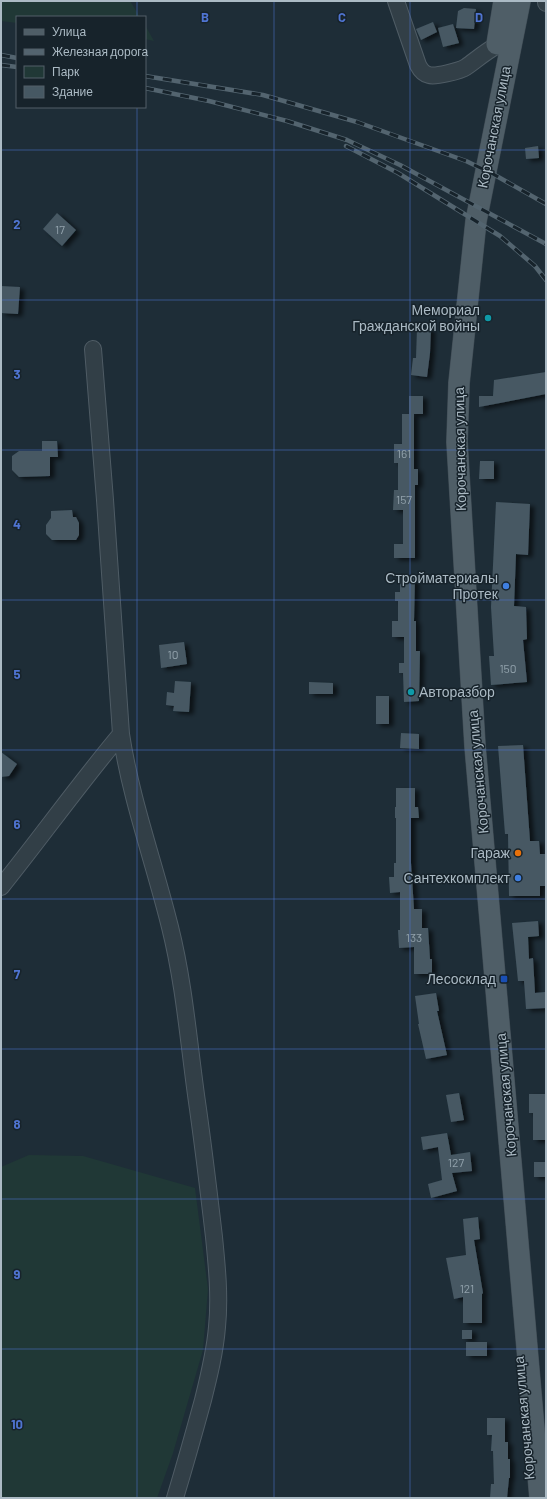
<svg xmlns="http://www.w3.org/2000/svg" width="547" height="1499" viewBox="0 0 547 1499" font-family="Barlow,sans-serif">
  <defs>
    <filter id="shadow"><feDropShadow dx="4.5" dy="2.5" stdDeviation="2" flood-color="#0009"/></filter>
  </defs>
  <rect width="100%" height="100%" fill="#1e2d37"/>
  <path fill="#203836" d="M1,1H130L140,17H17V23L1,21Z
    M145,25L154,41L145,39Z
    M29,1155L83,1156L195,1188L208,1289L203,1350L173,1453L157,1498H1V1167Z"/>
  <path fill="#465863" filter="url(#shadow)" d="M464,8L476,9L474,29L456,28L458,11Z
    M433,22L437,32L421,40L416,29Z
    M453,24L459,43L443,47L438,28Z
    M538,146L539,158L526,159L525,148Z
    M57,213L76,230L62,246L43,229Z
    M1,286L20,287L18,314L1,313Z
    M417,328H431L430,353L427,377L411,375L413,358H416Z
    M546,372V394L479,407V396H493L494,380Z
    M409,396H423V414H409Z
    M402,414H414V469H418V485H415V558H394V544H403V510H393L394,490H398V463H394V444H402Z
    M42,441H57L58,457H50V476L19,477L12,470V456L19,451H42Z
    M480,461H494V479H479Z
    M496,502L530,504L528,555L516,554L514,606L526,607L527,639L523,640L527,682L491,685L489,656H494L491,607Z
    M72,510L73,517H76L79,523V535L76,540H52L46,534V525L51,518V511Z
    M400,578H415L414,621H416V651H420L419,701L404,702L403,673H399V663H404V637H392V621H398V601H395V592H400Z
    M184,642L187,664L161,668L159,645Z
    M175,681L191,682L189,712L173,711L174,706L166,705L167,692L174,693Z
    M309,682L333,683V694H309Z
    M376,696H389V724H376Z
    M401,733L419,734V749L400,748Z
    M523,745L530,841H539L540,854H546V886H540V896H509L508,834H505L498,746Z
    M1,752L17,764L9,776L1,777Z
    M396,788H415V807H418L419,818H411V863L414,909H422V928H428L430,959H432V974H414V947L399,948L398,930H400V892L390,893L389,877H394V863H396V818H395V807H396Z
    M538,921L539,936L528,937L529,959L533,958L535,993L545,992L546,1008L526,1009L524,981H518L512,923Z
    M436,993L439,1011H437L447,1055L426,1059L418,1024H419L415,996Z
    M459,1093L464,1120L451,1122L446,1095Z
    M529,1094H546V1140H533V1113H529Z
    M447,1133L451,1155L470,1152L472,1171L452,1173L457,1191L431,1198L428,1184L442,1180L438,1147L423,1150L421,1137Z
    M534,1162H546V1177H534Z
    M478,1217L480,1239L474,1240L483,1293L482,1294V1323H463V1297L454,1299L446,1258L466,1255L463,1219Z
    M462,1330H472V1339H462Z
    M466,1342H487V1356H466Z
    M487,1418H505V1442H508V1459H510V1478H509L507,1498H490L491,1484H494L493,1451H491L492,1435H487Z"/>
  <g fill="none" stroke-linecap="round" stroke-linejoin="round">
    <defs>
      <path id="minor" d="M396,1L418,65C420,69 424,74 429,75C435,77 460,71 466,67C476,60 485,52 496,46
        M546,1V3
        M93,349L105,500L121,734C131,800 154,862 170,927C185,987 189,1048 198,1109C204,1152 209,1194 214,1237C217,1267 220,1297 217,1327C215,1352 209,1376 203,1400C194,1433 185,1465 175,1498
        M1,887C42,836 79,784 121,734"/>
      <path id="major" d="M520,1L476,221L459,383L457,442L475,746L540,1498
        M497,44L504,1"/>
    </defs>
    <use href="#minor" stroke="#4f5c65" stroke-width="18"/>
    <use href="#major" stroke="#3e4a53" stroke-width="22"/>
    <use href="#minor" stroke="#323f47" stroke-width="16"/>
    <use href="#major" stroke="#4f5e67" stroke-width="21"/>
    <defs>
      <path id="rail" d="M1,55L17,58
        M1,65L17,67
        M145,76L263,95L357,122L466,161L493,174L546,204
        M145,88L209,101L287,121L347,140L400,165L546,244
        M346,146L398,173L500,236L535,266L546,280"/>
    </defs>
    <use href="#rail" stroke="#53646f" stroke-width="4.5"/>
    <use href="#rail" stroke="#17232b" stroke-width="3" stroke-dasharray="9" stroke-linecap="butt"/>
  </g>
  <path fill="none" stroke="#4f74d1" stroke-width="1" stroke-opacity="0.55" d="M137,1V17M274,1V1498M410,1V1498M137,107V1498M1,150H546M1,300H546M1,450H546M1,600H546M1,750H546M1,899H546M1,1049H546M1,1199H546M1,1349H546"/>
  <g fill="#0f9aa8" stroke="#17232b" stroke-width="1.5">
    <circle cx="488" cy="318" r="4"/>
    <circle cx="411" cy="692" r="4"/>
  </g>
  <g fill="#3f7fe0" stroke="#17232b" stroke-width="1.5">
    <circle cx="506" cy="586" r="4"/>
    <circle cx="518" cy="878" r="4"/>
  </g>
  <circle fill="#e8710a" stroke="#17232b" stroke-width="1.5" cx="518" cy="853" r="4"/>
  <rect fill="#1a4fb4" stroke="#17232b" stroke-width="1.5" x="500" y="975" width="8" height="8" rx="2"/>
  <g text-anchor="middle" stroke-width="3" stroke-linejoin="round" paint-order="stroke">
    <g font-size="12" fill="#92a2ac">
      <text x="60" y="234">17</text>
      <text x="404" y="458">161</text>
      <text x="404" y="504">157</text>
      <text x="173" y="659">10</text>
      <text x="508" y="673">150</text>
      <text x="414" y="942">133</text>
      <text x="456" y="1167">127</text>
      <text x="467" y="1293">121</text>
    </g>
    <g font-size="14" fill="#abbac4" stroke="#17232b">
      <text transform="translate(494 127) rotate(-79)" y="5">Корочанская улица</text>
      <text transform="translate(460 449) rotate(-91)" y="5">Корочанская улица</text>
      <text transform="translate(478 772) rotate(-95)" y="5">Корочанская улица</text>
      <text transform="translate(506 1095) rotate(-95)" y="5">Корочанская улица</text>
      <text transform="translate(524 1418) rotate(-95)" y="5">Корочанская улица</text>
    </g>
    <g font-size="14" fill="#abbac4" stroke="#17232b" text-anchor="end">
      <text x="480" y="315">Мемориал<tspan x="480" dy="16">Гражданской войны</tspan></text>
      <text x="498" y="583">Стройматериалы<tspan x="498" dy="16">Протек</tspan></text>
      <text x="419" y="697" text-anchor="start">Авторазбор</text>
      <text x="510" y="858">Гараж</text>
      <text x="510" y="883">Сантехкомплект</text>
      <text x="496" y="984">Лесосклад</text>
    </g>
  </g>
  <g font-size="13" text-anchor="middle" font-weight="bold" fill="#4f74d1" stroke="#17232b" stroke-width="3" stroke-linejoin="round" paint-order="stroke">
    <text x="205" y="22">B</text>
    <text x="342" y="22">C</text>
    <text x="479" y="22">D</text>
    <text x="17" y="229">2</text>
    <text x="17" y="379">3</text>
    <text x="17" y="529">4</text>
    <text x="17" y="679">5</text>
    <text x="17" y="829">6</text>
    <text x="17" y="979">7</text>
    <text x="17" y="1129">8</text>
    <text x="17" y="1279">9</text>
    <text x="17" y="1429">10</text>
  </g>
  <rect width="547" height="1499" fill="none" stroke="#abbac4" stroke-width="4"/>
  <rect x="16" y="16" width="130" height="92" fill="#17232b" stroke="#525f68"/>
  <rect x="24" y="29" width="20" height="6" fill="#4f5e67" stroke="#525f68"/>
  <text x="52" y="36" font-size="12" fill="#abbac4">Улица</text>
  <rect x="24" y="49" width="20" height="6" fill="#53646f" stroke="#525f68"/>
  <text x="52" y="56" font-size="12" fill="#abbac4">Железная дорога</text>
  <rect x="24" y="66" width="20" height="12" fill="#203836" stroke="#525f68"/>
  <text x="52" y="76" font-size="12" fill="#abbac4">Парк</text>
  <rect x="24" y="86" width="20" height="12" fill="#465863" stroke="#525f68"/>
  <text x="52" y="96" font-size="12" fill="#abbac4">Здание</text>
</svg>
